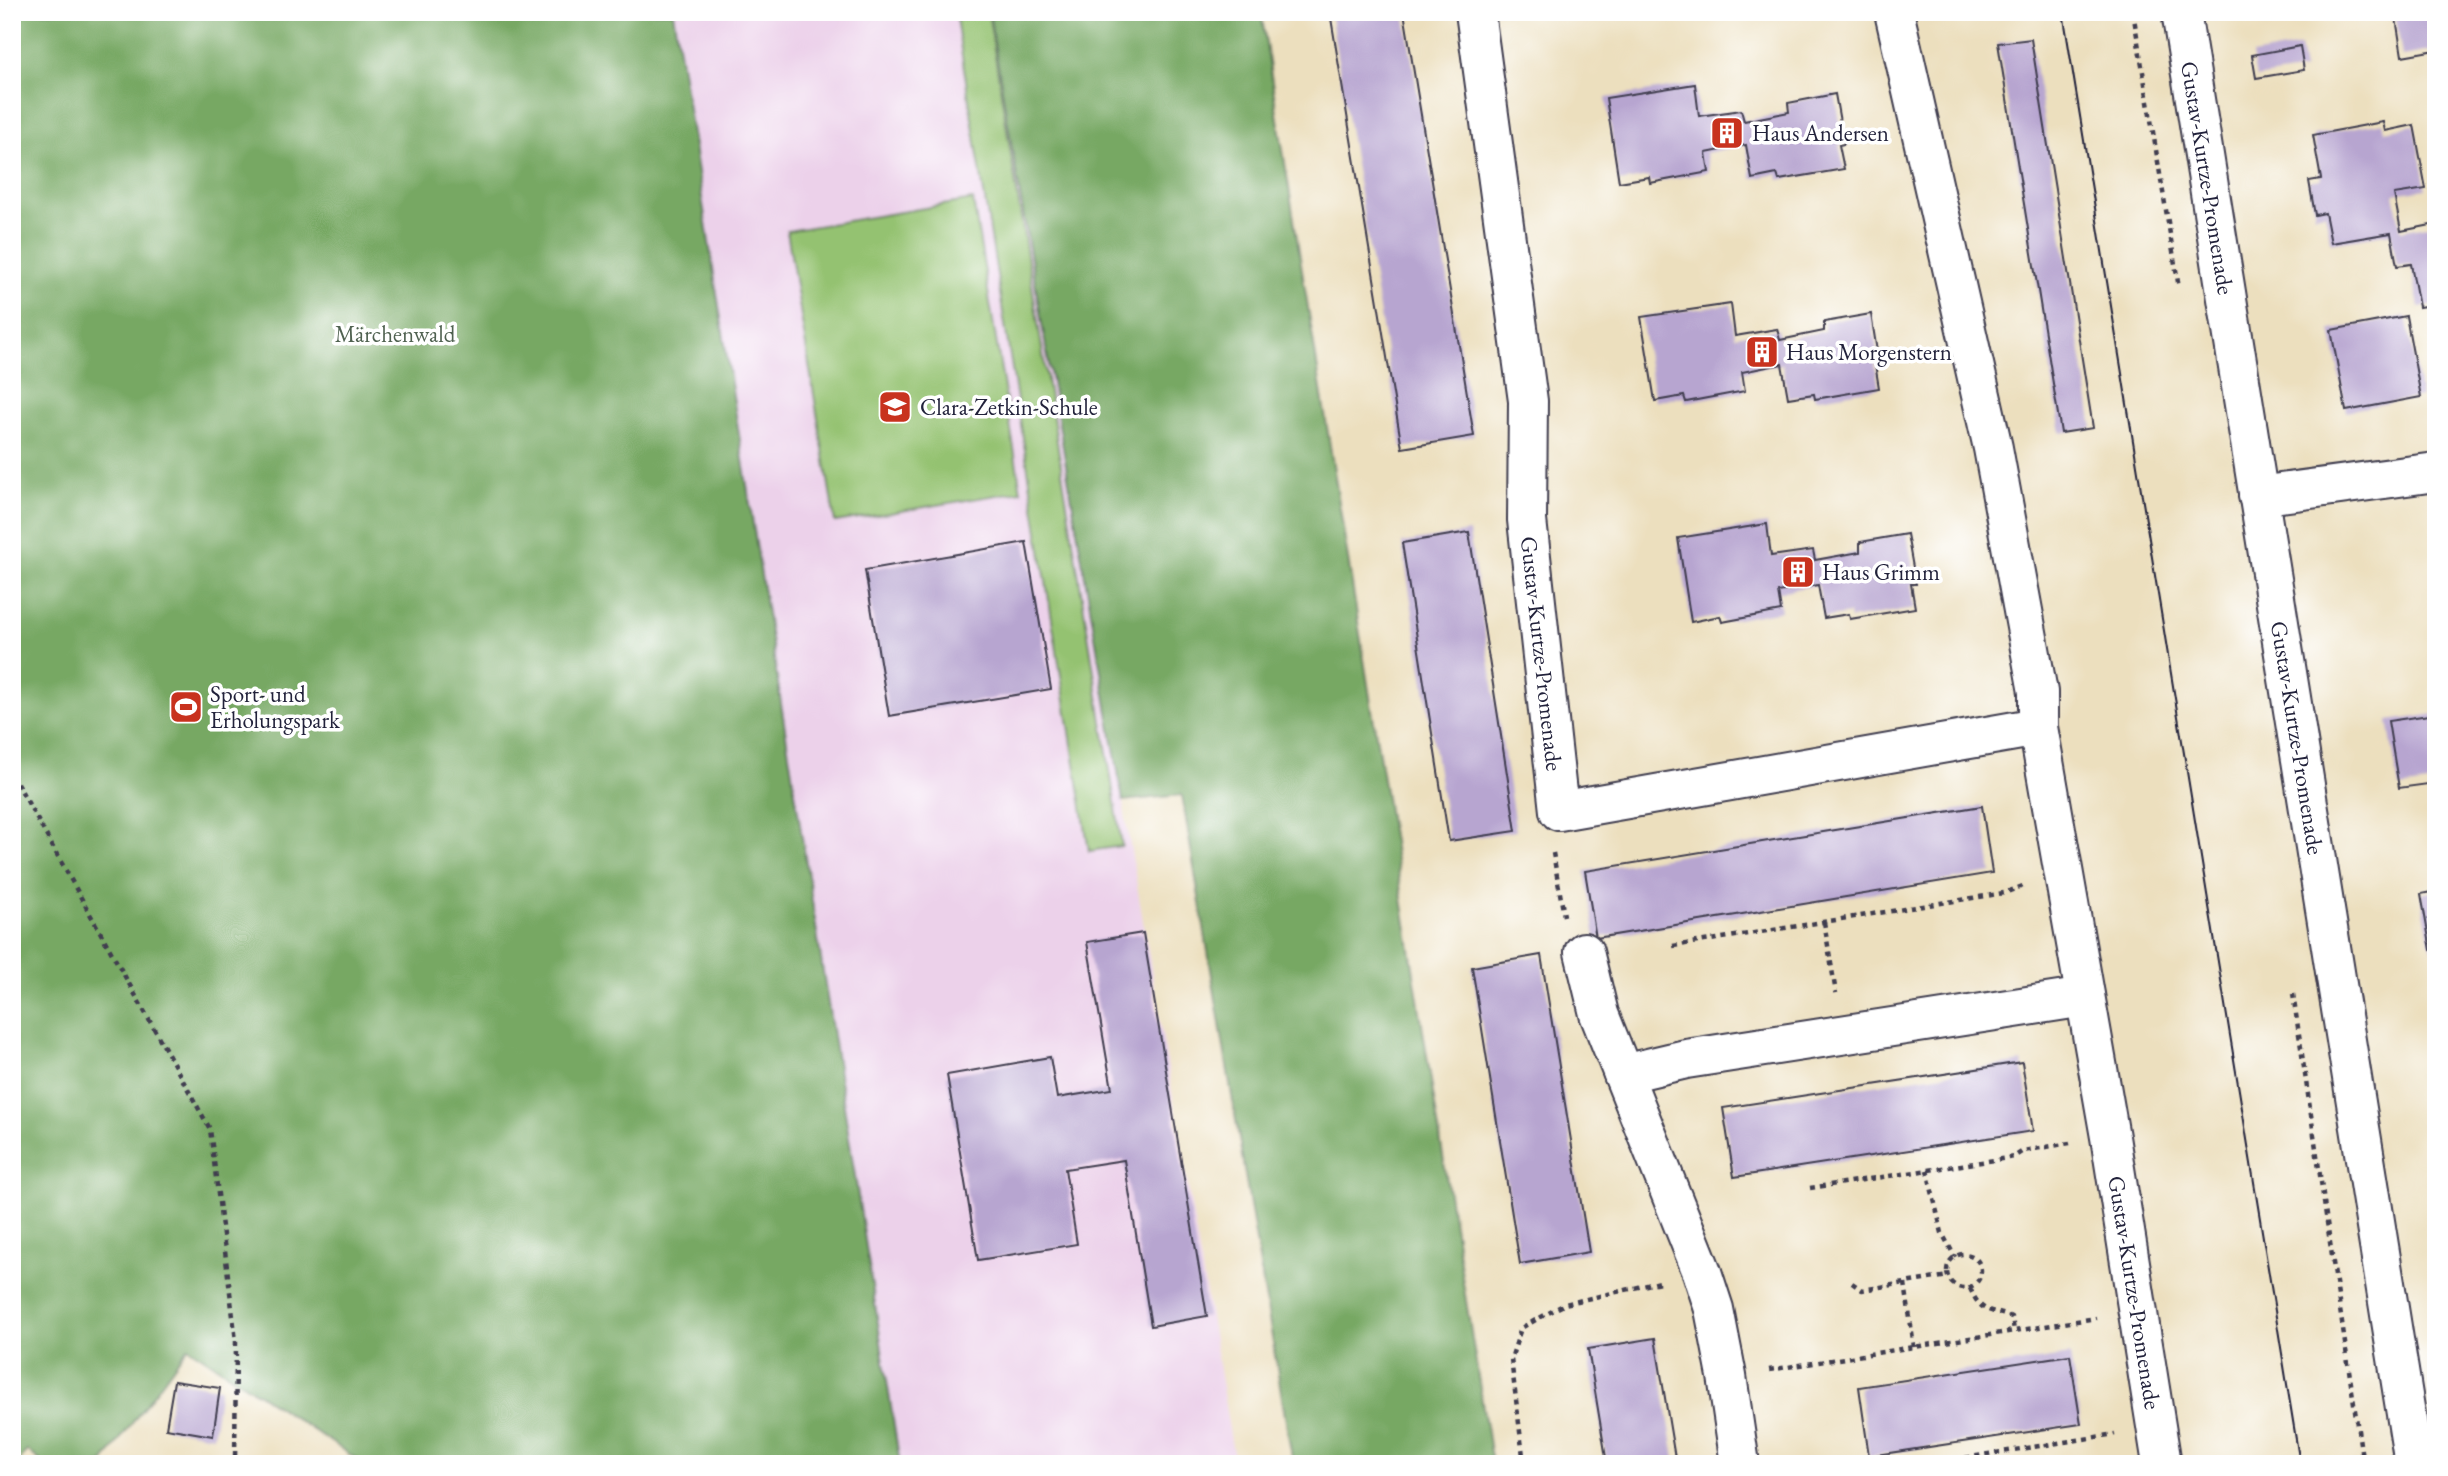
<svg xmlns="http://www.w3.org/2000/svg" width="2448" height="1476" viewBox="0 0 2448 1476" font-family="'EB Garamond',serif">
  <rect width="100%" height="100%" fill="#fff"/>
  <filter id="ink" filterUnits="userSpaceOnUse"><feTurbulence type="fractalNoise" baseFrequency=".0143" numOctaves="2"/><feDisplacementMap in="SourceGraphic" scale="14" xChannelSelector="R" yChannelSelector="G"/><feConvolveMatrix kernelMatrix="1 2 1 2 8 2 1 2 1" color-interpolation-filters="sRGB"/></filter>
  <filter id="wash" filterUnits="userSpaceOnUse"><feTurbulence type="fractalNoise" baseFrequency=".00686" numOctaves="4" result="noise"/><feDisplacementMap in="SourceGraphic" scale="28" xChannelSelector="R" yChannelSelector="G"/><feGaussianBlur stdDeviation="1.57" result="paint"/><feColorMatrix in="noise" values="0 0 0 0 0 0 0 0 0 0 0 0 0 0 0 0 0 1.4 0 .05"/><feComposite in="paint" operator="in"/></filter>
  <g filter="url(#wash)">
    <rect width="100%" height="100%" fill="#ecdfbe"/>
    <path fill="#ecd1ea" d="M673,12H989L1235,1464H900Z"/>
    <path fill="#94c271" stroke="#5b7256" stroke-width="2" d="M955,12H988L1122,846L1089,851Z
      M973,200L1021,491L835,522L787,231Z"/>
    <path fill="#77a863" stroke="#4c654f" stroke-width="2" d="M12,12H673L900,1464H364L188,1347L102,1464H44L27,1450L18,1464H12Z
      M989,12H1261L1492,1464H1293L1182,795L1123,801Z"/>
    <g id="blocks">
      <path fill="#b7a5d0" d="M1330,12H1404L1474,436L1402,448Z
        M2395,12H2436V50L2402,56Z
        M2031,39L2093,428L2061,433L1998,43Z
        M2300,46L2304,70L2256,78L2252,55Z
        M1695,84L1699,116L1741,110L1744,121L1789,112L1788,103L1835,94L1844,144L1839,145L1844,169L1779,180L1777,174L1752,179L1746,145L1706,153L1709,172L1650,183L1649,177L1619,182L1606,98Z
        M2383,122L2385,131L2414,125L2426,189L2394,194L2401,231L2436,224V304L2419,307L2411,264L2397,266L2391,233L2331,243L2325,213L2315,215L2309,181L2321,179L2313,135Z
        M1731,304L1735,336L1777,329L1780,340L1824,331V322L1871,314L1879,364H1875L1879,388L1815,399L1814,394L1788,398L1782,364L1742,372L1745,391L1686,402L1684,396L1655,401L1641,317Z
        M2406,316L2421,397L2346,411L2331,330Z
        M1767,524L1771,556L1813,550L1815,560L1860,552V542L1907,534L1916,584H1911L1915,608L1850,619L1849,614L1824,618L1818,585L1778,592L1781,611L1722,622L1720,616L1691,622L1678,538Z
        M1469,532L1516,831L1449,841L1402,543Z
        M1026,542L1051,689L889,716L865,570Z
        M2436,714V783L2399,788L2388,721Z
        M1982,806L1992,873L1596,938L1585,871Z
        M2436,891V949L2431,950L2421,894Z
        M1143,933L1207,1316L1151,1326L1124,1160L1065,1169L1077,1244L978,1260L947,1075L1050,1057L1057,1098L1112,1089L1087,942Z
        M1541,955L1589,1252L1520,1264L1472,967Z
        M2022,1062L2033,1131L1734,1177L1723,1108Z
        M1655,1338L1676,1464H1607L1588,1349Z
        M2070,1355L2081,1424L1869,1456L1859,1387Z
        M174,1381L220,1388L213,1436L166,1428Z"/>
    </g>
  </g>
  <g filter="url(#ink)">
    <use href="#blocks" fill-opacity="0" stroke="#403e4f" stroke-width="2"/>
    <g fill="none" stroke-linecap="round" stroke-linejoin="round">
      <defs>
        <g id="minor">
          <path id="s1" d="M1475,12L1528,401L1527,520L1559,811L2038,727"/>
          <path id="s2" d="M1894,12L1993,448L2038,692V727L2110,1137L2162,1464"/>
          <path id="s3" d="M2181,12L2414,1464"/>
          <path d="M2258,496L2436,472"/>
          <path d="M1584,952L1599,1014L1702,1272L1714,1309L1727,1376L1740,1464"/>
          <path d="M1623,1074L1686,1059L2085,997"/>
        </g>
      </defs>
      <use href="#minor" stroke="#403e4f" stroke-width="42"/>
      <path stroke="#403e4f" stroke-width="4.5" stroke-dasharray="5 5" stroke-linecap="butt" d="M2133,12L2179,288
        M12,774L210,1129L236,1341L235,1464
        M1553,853L1564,916
        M1824,922L1836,993
        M1673,946L2004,893L2023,886
        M2293,994L2363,1464
        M1927,1170L1942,1233L1955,1257
        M1810,1188L2014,1157L2023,1151L2070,1143
        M1947 1271a17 17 0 1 1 34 0a17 17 0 1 1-34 0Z
        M1852,1283L1862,1290L1948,1276
        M1905,1283L1914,1347
        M1970,1288C1981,1314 1989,1309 2012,1317L2014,1331
        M1769,1370L2096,1318
        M1524,1464L1511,1359L1521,1328L1565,1304L1660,1282
        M1926,1464L2115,1434"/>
      <use href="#minor" stroke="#fff" stroke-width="38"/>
      <path stroke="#22223b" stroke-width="2" d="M2063,12L2300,1464"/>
    </g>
  </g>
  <defs>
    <symbol id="building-square" viewBox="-11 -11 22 22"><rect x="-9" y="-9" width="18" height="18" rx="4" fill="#c8321e" stroke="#fff"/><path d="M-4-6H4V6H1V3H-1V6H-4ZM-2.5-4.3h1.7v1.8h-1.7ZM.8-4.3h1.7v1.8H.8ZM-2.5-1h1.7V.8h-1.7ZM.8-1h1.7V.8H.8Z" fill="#fff"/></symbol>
    <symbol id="school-square" viewBox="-11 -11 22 22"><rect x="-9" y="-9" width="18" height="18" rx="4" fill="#c8321e" stroke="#fff"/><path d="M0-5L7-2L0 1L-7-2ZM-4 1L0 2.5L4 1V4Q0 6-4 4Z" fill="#fff"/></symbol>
    <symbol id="stadium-square" viewBox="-11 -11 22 22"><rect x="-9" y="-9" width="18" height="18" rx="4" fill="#c8321e" stroke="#fff"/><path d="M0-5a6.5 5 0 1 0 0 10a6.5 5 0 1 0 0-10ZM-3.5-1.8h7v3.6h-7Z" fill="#fff"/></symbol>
  </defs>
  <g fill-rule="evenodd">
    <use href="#building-square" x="1708" y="114" width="38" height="38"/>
    <use href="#building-square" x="1743" y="333" width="38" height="38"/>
    <use href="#school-square" x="876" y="388" width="38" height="38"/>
    <use href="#building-square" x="1779" y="553" width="38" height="38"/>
    <use href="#stadium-square" x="167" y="688" width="38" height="38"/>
  </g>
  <g text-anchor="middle" stroke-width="7" stroke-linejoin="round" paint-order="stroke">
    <g font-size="23" fill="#22223b" stroke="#fff" text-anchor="start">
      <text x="1752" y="141">Haus Andersen</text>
      <text x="1786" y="360">Haus Morgenstern</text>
      <text x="920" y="415">Clara-Zetkin-Schule</text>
      <text x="1822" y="580">Haus Grimm</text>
      <text x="210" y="702">Sport- und<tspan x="210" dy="26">Erholungspark</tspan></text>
    </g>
    <g font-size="23" fill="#22223b" stroke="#fff">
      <text dy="8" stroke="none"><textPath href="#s3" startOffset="168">Gustav-Kurtze-Promenade</textPath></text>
      <text dy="8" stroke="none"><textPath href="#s1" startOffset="646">Gustav-Kurtze-Promenade</textPath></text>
      <text dy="8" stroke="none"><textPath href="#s3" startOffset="735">Gustav-Kurtze-Promenade</textPath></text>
      <text dy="8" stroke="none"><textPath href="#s2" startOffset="1304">Gustav-Kurtze-Promenade</textPath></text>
    </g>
    <g font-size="23" fill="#506251" stroke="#fff">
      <text x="395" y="342">Märchenwald</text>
    </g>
  </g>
  <rect width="2448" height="1476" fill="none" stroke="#fff" stroke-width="42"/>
</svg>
